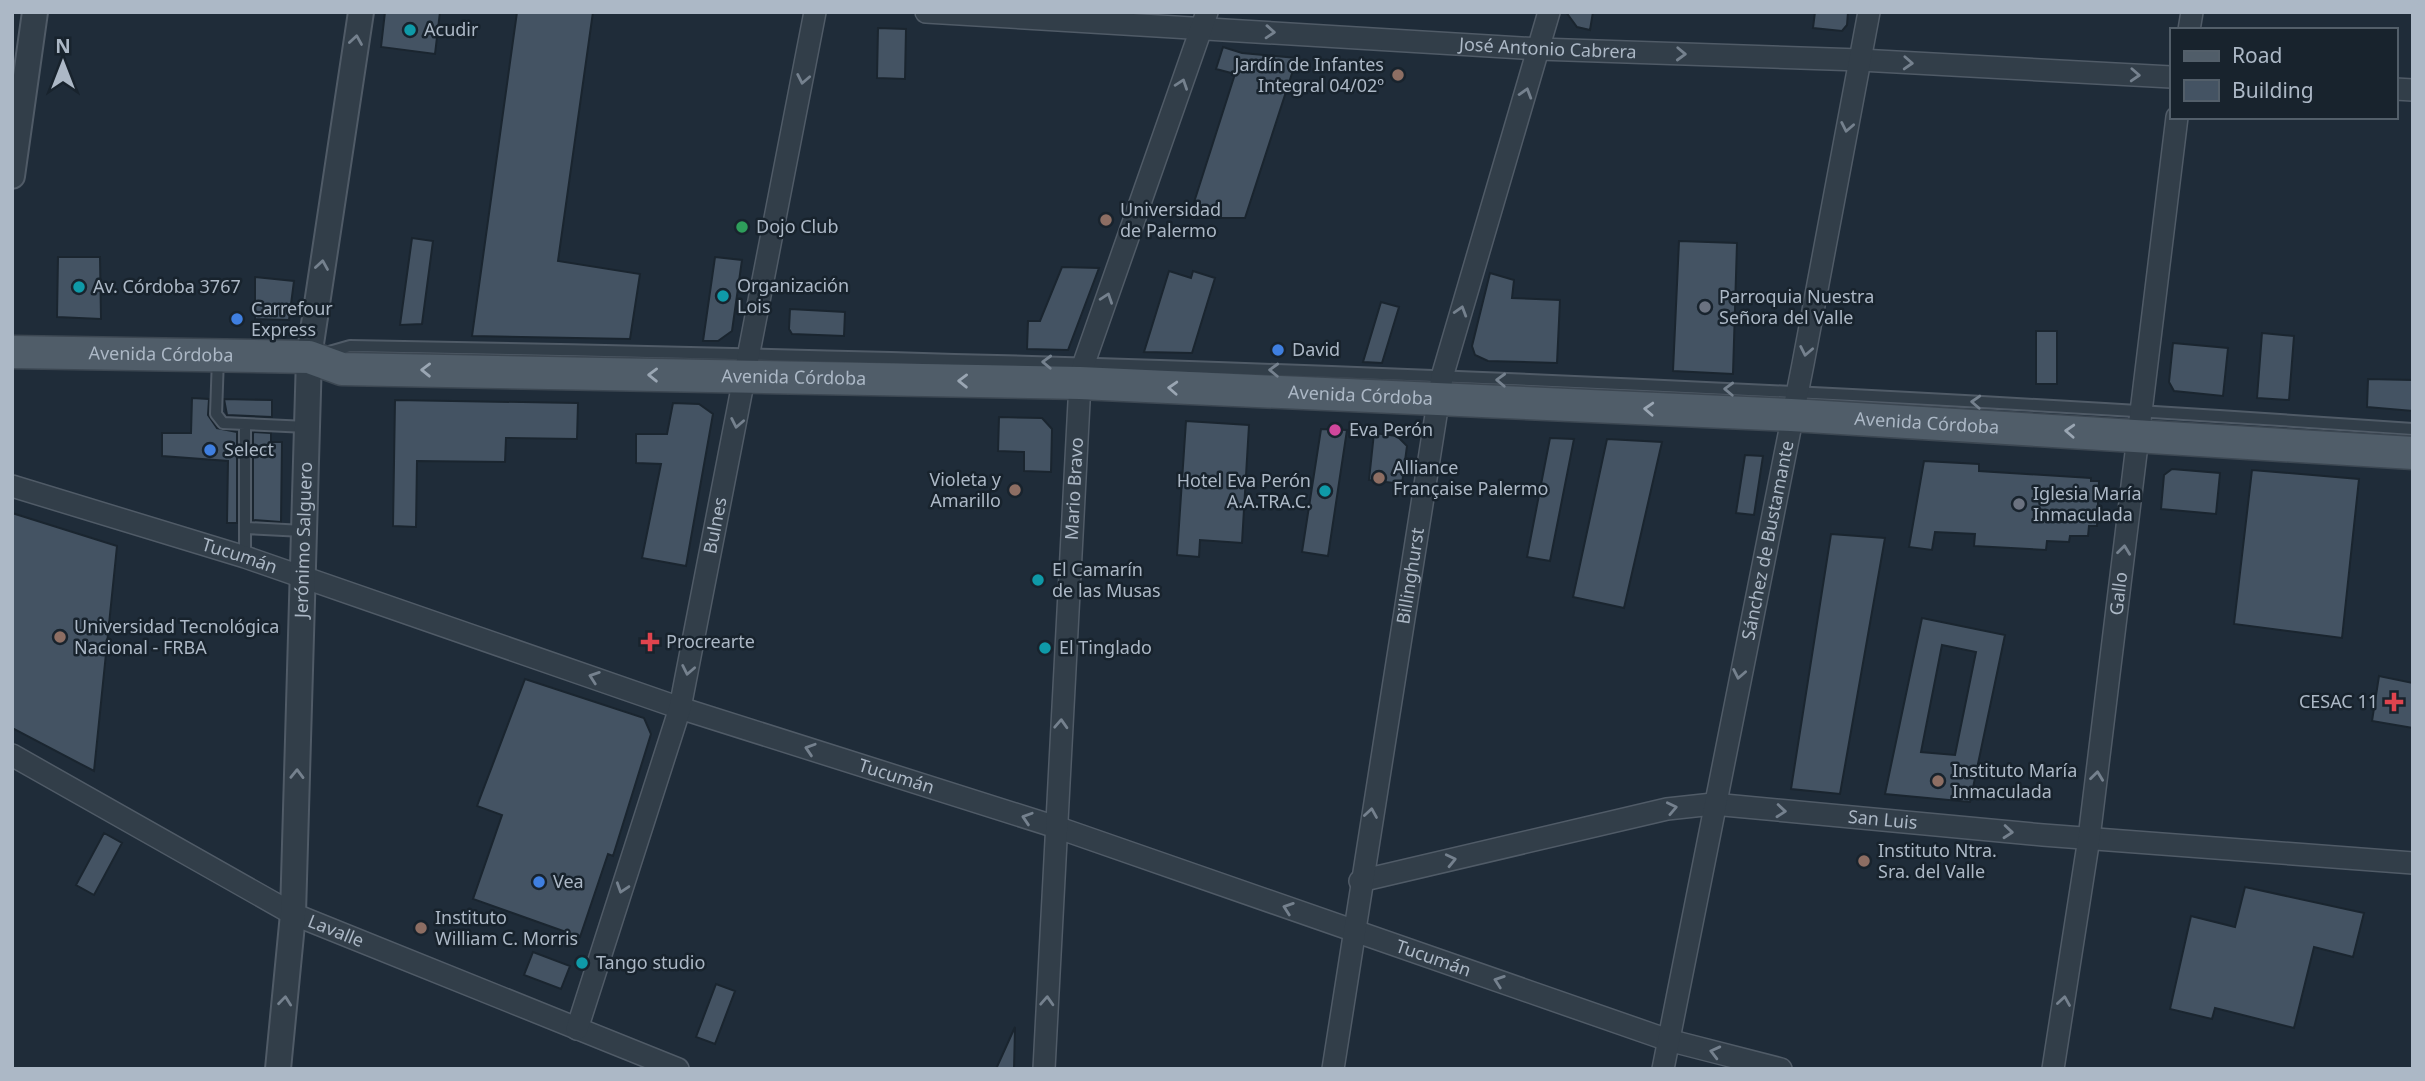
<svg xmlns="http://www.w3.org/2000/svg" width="2425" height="1081" viewBox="0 0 2425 1081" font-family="'Noto Sans',sans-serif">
  <rect width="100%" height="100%" fill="#1f2c39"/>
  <path fill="#445363" stroke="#1a252f" stroke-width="2" fill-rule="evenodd" d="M385,12H440L435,54L381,47Z
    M517,12H593L558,261L640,274L630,339L472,336Z
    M1566,12H1593L1590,30L1577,27Z
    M1815,12H1848L1847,25L1842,31L1813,28Z
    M878,28L906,29L905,79L877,78Z
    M1223,47L1242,53L1297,58L1245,218H1189L1235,74L1216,69Z
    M412,238L433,241L422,324L400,325Z
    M1679,241L1737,243L1733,374L1673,371Z
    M58,257H100L101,319L57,317Z
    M715,257L742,260L732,331L718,341H703Z
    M1062,267L1099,268L1068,350L1027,349L1028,321H1040Z
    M1169,271L1191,278L1193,271L1215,278L1192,353L1144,352Z
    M1490,273L1514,280L1512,298L1560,300L1557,363L1488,361L1475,355L1472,346Z
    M255,277L294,281L289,320L255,319Z
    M1381,302L1399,307L1382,363L1363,362Z
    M790,309L845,312L844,336L792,334L789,329Z
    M2036,331H2057V384H2036Z
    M2262,333L2294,336L2289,400L2257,398Z
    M2173,343L2228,348L2223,396L2174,391L2169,382Z
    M2368,379L2413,380V411L2367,407Z
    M192,398L209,399L208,415L217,428L237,432V523H227L228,461L162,456V433H191Z
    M224,399L272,400V417L227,415Z
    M395,400L578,403L577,439L506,438L505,462L417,461L416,527L393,526Z
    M673,403L699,404L713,414L686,566L642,558L661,464L636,463V434H667Z
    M999,417L1042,418L1052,429L1051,472L1024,471V452L998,451Z
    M1186,421L1249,425L1242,543L1200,540L1199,557L1177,555Z
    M1321,429L1347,430L1328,556L1302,552Z
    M253,432L271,433V442H282L281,522L253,520Z
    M1374,433L1397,436L1407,446L1402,484L1369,480Z
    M1550,438L1574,439L1550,561L1527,557Z
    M1607,439L1662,442L1624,608L1573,597Z
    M1745,455L1763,456L1754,515L1736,513Z
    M1924,461L1979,464V471L2091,478V481H2099L2097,526H2089L2088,536H2070L2069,542L2047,541L2046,550L1974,546L1975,534L1935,532L1932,550L1909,547Z
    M2172,469L2220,473L2216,514L2161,509L2164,475Z
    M2252,470L2359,479L2342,638L2234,624Z
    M12,513L117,546L94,771L12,728Z
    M1831,534L1885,538L1840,794L1791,789Z
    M1922,618L2005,635L1970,802L1885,794ZM1942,645L1976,652L1955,755L1921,752Z
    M2379,676L2413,683V728L2372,721Z
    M525,679L644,718L651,734L613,856L608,854L580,937L473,899L502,815L477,806Z
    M104,833L122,843L94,895L76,885Z
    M2245,887L2364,913L2353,957L2314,947L2294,1028L2215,1008L2212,1019L2170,1009L2191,916L2235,927Z
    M533,952L570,966L561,989L524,975Z
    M716,984L735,991L715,1044L696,1037Z
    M1015,1027L1014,1069H996Z"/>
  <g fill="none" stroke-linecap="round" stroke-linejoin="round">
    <defs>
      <path id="service" d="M322,354L350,346C1038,358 1726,381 2413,429
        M218,358L216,414L223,423L307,427
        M247,528L303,531
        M245,557V424"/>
      <g id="minor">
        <path id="s1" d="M926,12L1539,49L1860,60L2171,77"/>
        <path d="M2189,30L2192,12"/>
        <path d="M2395,89L2413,90"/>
        <path id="s2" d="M12,486L245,557L680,708L1056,827L1668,1040L1781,1069"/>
        <path id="s3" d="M12,755L293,914L678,1069"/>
        <path id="s4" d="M1360,881L1667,809L1713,804L2043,835L2413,863"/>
        <path id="s5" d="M577,1029L680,708L815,12"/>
        <path id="s6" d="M1044,1069L1080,383L1084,363L1207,12"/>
        <path id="s7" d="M1333,1069L1442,377L1549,12"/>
        <path id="s8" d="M1663,1069L1803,364L1869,12"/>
        <path id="s9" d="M2053,1069L2089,838L2177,117"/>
      </g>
      <g id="tertiary">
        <path d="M12,176L35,12"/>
        <path id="s10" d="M278,1069L293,914L309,357L361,12"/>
      </g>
      <g id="primary">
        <path id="s11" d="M12,352L309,357L342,369L1080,383L1791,415L2413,453"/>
      </g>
    </defs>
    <use href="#service" stroke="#505b67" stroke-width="14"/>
    <use href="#minor" stroke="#505b67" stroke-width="24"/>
    <use href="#tertiary" stroke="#505b67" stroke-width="28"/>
    <use href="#primary" stroke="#3c4752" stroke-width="35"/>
    <use href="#service" stroke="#323e49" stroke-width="10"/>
    <use href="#minor" stroke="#323e49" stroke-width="21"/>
    <use href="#tertiary" stroke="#323e49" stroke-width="24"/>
    <use href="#primary" stroke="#505d69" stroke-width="32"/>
  </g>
  <defs><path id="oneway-chevron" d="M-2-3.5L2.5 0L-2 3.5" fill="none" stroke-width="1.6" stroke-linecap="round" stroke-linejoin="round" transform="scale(1.75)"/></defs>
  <g stroke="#75818e">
    <use href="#oneway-chevron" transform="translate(1270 32) rotate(4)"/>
    <use href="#oneway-chevron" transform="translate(356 40) rotate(-81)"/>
    <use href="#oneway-chevron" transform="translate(1681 54) rotate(2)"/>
    <use href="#oneway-chevron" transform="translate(1908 63) rotate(3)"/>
    <use href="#oneway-chevron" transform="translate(2135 75) rotate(3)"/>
    <use href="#oneway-chevron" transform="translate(803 79) rotate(101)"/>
    <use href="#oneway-chevron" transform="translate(1182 84) rotate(-71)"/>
    <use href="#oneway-chevron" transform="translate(1526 93) rotate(-73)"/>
    <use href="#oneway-chevron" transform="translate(1847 127) rotate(101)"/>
    <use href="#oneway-chevron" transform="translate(322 265) rotate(-81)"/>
    <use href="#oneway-chevron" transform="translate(1107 298) rotate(-71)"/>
    <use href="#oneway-chevron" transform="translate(1461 311) rotate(-73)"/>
    <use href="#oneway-chevron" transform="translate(1806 351) rotate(101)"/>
    <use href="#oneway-chevron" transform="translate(1047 362) rotate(-178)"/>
    <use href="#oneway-chevron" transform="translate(1274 370) rotate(-178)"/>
    <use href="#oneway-chevron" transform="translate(1501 380) rotate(-178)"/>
    <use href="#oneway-chevron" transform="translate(1729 389) rotate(-178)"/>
    <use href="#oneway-chevron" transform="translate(1976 402) rotate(-177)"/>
    <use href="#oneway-chevron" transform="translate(737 423) rotate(101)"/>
    <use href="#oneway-chevron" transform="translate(2124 550) rotate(-83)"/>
    <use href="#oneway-chevron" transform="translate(688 670) rotate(101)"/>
    <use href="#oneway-chevron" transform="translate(1739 674) rotate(101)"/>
    <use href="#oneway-chevron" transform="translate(594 677) rotate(-161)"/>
    <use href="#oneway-chevron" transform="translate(1061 724) rotate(-87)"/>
    <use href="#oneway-chevron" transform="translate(810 749) rotate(-162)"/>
    <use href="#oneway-chevron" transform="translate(297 774) rotate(-89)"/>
    <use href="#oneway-chevron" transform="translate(2097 776) rotate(-83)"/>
    <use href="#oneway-chevron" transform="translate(1672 808) rotate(-12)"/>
    <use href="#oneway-chevron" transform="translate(1781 811) rotate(5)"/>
    <use href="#oneway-chevron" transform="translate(1371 813) rotate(-81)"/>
    <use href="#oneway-chevron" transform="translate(1027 818) rotate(-162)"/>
    <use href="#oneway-chevron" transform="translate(2008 832) rotate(5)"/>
    <use href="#oneway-chevron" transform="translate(1451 860) rotate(-13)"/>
    <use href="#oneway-chevron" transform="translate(622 888) rotate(108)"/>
    <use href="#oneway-chevron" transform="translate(1288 908) rotate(-161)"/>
    <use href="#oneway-chevron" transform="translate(1499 981) rotate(-161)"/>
    <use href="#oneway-chevron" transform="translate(285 1001) rotate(-84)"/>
    <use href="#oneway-chevron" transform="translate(1047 1001) rotate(-87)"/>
    <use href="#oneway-chevron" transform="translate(2064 1001) rotate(-81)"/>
    <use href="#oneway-chevron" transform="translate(1715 1052) rotate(-166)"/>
  </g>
  <g stroke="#9aa6b3">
    <use href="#oneway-chevron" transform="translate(426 370) rotate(-179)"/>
    <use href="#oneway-chevron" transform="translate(653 375) rotate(-179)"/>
    <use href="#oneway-chevron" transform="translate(963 381) rotate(-179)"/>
    <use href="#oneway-chevron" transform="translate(1173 388) rotate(-177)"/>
    <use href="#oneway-chevron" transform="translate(1649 409) rotate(-177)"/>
    <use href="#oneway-chevron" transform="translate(2070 431) rotate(-177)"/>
  </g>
  <g fill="#0f9aa8" stroke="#18232d" stroke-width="2.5">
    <circle cx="410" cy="30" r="7"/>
    <circle cx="79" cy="287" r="7"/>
    <circle cx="723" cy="296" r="7"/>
    <circle cx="1325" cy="491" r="7"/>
    <circle cx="1038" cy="580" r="7"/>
    <circle cx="1045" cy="648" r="7"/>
    <circle cx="582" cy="963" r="7"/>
  </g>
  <g fill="#8d6e63" stroke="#18232d" stroke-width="2.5">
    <circle cx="1398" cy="75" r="7"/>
    <circle cx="1106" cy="220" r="7"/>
    <circle cx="1379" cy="478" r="7"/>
    <circle cx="1015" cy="490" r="7"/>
    <circle cx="60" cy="637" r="7"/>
    <circle cx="1938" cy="781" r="7"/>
    <circle cx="1864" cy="861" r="7"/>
    <circle cx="421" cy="928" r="7"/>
  </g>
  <circle fill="#2e9e5b" stroke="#18232d" stroke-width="2.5" cx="742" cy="227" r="7"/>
  <g fill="#6b7280" stroke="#18232d" stroke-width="2.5">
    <circle cx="1705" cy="307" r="7"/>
    <circle cx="2019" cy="504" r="7"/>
  </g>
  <g fill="#3f7fe0" stroke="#18232d" stroke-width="2.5">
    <circle cx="237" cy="319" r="7"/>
    <circle cx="1278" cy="350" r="7"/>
    <circle cx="210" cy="450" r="7"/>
    <circle cx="539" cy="882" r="7"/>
  </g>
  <circle fill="#d1479c" stroke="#18232d" stroke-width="2.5" cx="1335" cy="430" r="7"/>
  <g fill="#e0444e" stroke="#18232d" stroke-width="2.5">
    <path d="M646.5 631.5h7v7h7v7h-7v7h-7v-7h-7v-7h7z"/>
    <path d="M2390.5 691.5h7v7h7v7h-7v7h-7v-7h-7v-7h7z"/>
  </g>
  <g text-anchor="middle" stroke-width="5" stroke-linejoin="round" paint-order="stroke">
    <g font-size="18" fill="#acb8c6" stroke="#18232d" text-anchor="start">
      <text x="424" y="36">Acudir</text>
      <text x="1384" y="71" text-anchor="end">Jardín de Infantes<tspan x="1384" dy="21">Integral 04/02º</tspan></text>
      <text x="1120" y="216">Universidad<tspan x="1120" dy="21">de Palermo</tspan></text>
      <text x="756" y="233">Dojo Club</text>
      <text x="737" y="292">Organización<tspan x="737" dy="21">Lois</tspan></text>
      <text x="93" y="293">Av. Córdoba 3767</text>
      <text x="1719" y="303">Parroquia Nuestra<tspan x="1719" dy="21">Señora del Valle</tspan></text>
      <text x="251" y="315">Carrefour<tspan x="251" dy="21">Express</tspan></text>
      <text x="1292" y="356">David</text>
      <text x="1349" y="436">Eva Perón</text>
      <text x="224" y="456">Select</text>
      <text x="1393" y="474">Alliance<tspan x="1393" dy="21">Française Palermo</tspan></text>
      <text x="1001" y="486" text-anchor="end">Violeta y<tspan x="1001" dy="21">Amarillo</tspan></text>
      <text x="1311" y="487" text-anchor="end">Hotel Eva Perón<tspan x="1311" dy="21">A.A.TRA.C.</tspan></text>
      <text x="2033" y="500">Iglesia María<tspan x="2033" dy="21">Inmaculada</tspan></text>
      <text x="1052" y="576">El Camarín<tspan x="1052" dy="21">de las Musas</tspan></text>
      <text x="74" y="633">Universidad Tecnológica<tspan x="74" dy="21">Nacional - FRBA</tspan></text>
      <text x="666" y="648">Procrearte</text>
      <text x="1059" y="654">El Tinglado</text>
      <text x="2378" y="708" text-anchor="end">CESAC 11</text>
      <text x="1952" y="777">Instituto María<tspan x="1952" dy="21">Inmaculada</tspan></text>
      <text x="1878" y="857">Instituto Ntra.<tspan x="1878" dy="21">Sra. del Valle</tspan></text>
      <text x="553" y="888">Vea</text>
      <text x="435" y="924">Instituto<tspan x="435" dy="21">William C. Morris</tspan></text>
      <text x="596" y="969">Tango studio</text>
    </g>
    <g font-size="18" fill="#acb8c6" stroke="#18232d">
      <text dy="6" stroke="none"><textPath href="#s1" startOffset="623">José Antonio Cabrera</textPath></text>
      <text dy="6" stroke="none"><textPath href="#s11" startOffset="149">Avenida Córdoba</textPath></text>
      <text dy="6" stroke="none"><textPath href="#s11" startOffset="784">Avenida Córdoba</textPath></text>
      <text dy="6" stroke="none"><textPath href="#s11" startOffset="1351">Avenida Córdoba</textPath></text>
      <text dy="6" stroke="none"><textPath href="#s11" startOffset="1918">Avenida Córdoba</textPath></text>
      <text dy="6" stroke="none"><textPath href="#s6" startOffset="581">Mario Bravo</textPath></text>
      <text dy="6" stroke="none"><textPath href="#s5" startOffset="523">Bulnes</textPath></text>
      <text dy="6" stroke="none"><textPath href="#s10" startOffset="530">Jerónimo Salguero</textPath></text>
      <text dy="6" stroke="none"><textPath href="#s8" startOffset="539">Sánchez de Bustamante</textPath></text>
      <text dy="6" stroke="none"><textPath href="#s2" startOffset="238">Tucumán</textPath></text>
      <text dy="6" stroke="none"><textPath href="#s7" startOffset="499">Billinghurst</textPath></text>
      <text dy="6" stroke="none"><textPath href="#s9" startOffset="480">Gallo</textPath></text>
      <text dy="6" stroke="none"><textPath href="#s2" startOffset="931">Tucumán</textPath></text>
      <text dy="6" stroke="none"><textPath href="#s4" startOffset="532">San Luis</textPath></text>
      <text dy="6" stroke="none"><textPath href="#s3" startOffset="369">Lavalle</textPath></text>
      <text dy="6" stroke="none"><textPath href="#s2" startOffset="1498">Tucumán</textPath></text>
    </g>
  </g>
  <rect width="2425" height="1081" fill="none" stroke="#acb8c6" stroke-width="28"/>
  <rect x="2170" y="28" width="228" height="91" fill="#18232d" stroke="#535f6a" stroke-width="2"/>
  <rect x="2184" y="51" width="35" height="10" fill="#505d69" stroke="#535f6a" stroke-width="2"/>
  <text x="2232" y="63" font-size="21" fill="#acb8c6">Road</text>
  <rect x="2184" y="80" width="35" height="21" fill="#445363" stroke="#535f6a" stroke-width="2"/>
  <text x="2232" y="98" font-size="21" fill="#acb8c6">Building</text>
  <g transform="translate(63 63)" stroke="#18232d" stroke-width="5" paint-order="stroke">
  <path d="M0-5L12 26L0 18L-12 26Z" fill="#acb8c6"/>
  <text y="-10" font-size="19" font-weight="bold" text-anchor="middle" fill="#acb8c6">N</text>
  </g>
</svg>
